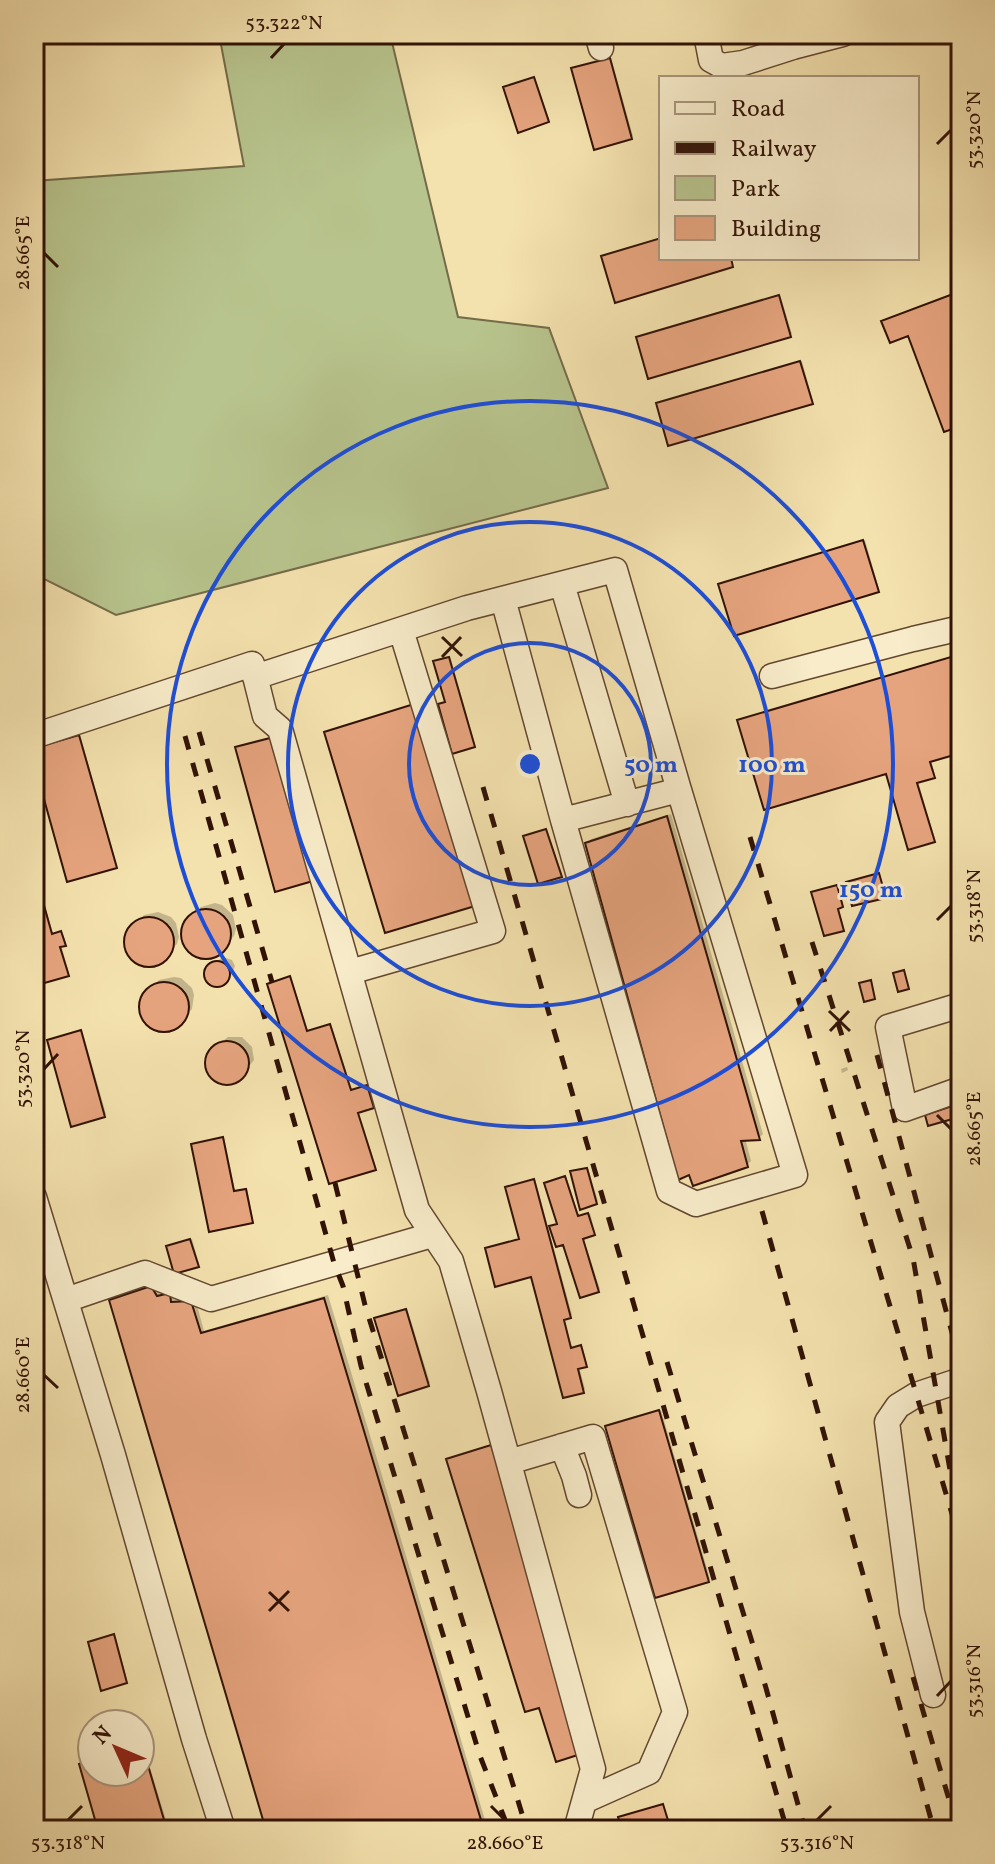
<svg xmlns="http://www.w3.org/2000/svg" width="995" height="1864" viewBox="0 0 995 1864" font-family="Vollkorn,serif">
  <rect width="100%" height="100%" fill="#f4e2ae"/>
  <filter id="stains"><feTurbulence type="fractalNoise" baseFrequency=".0025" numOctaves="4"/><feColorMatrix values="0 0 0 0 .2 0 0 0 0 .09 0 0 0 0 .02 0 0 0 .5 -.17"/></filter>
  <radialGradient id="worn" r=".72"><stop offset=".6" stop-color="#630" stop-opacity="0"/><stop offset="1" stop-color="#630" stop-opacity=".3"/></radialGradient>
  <path fill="#b8c48d" stroke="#746b4a" stroke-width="2" d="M219,34H390L458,317L549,328L608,488L116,615L34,574V181L244,166Z"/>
  <path fill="#0003" d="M611,58L633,136L631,138L575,68Z
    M535,77L549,119L548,121L507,86Z
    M780,295L792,334L790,335L639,336Z
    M802,361L813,401L812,402H659Z
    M865,540L879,589L878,590L722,583Z
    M961,654V751L931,760L935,775L918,781L935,839L934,840L887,772Z
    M450,656L475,744L474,746L447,702L437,661Z
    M80,735L117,865L116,866L34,756V748Z
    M671,814L763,1134L759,1138H745L751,1161L747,1165L587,843L591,839Z
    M547,829L562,874L561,875L526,835Z
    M838,885L843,904L838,907L844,928L843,929L815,891Z
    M41,891L53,934L62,931L66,943L61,945L69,973L34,984V893Z
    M215,903L222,905L233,915L236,929L234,936L217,954L201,956L188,948L184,942V926L188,919L201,907Z
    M158,912L171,917L176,923L179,937L177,944L159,962L144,964L131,957L126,942L127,934L131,928L144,915Z
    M223,957L232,960L235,966L231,976L224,982L218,985L211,983L207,974L209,967Z
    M291,976L308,1031L331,1024L352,1090L368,1085L374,1105L358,1111L376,1167L374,1168L270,983Z
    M174,977L181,978L192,988L194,995L192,1009L175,1027L160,1029L153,1027L143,1015V1000L159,980Z
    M82,1030L106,1114L104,1116L50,1039Z
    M228,1037H242L252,1047L254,1060L239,1079L233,1082H221L211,1076L208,1070L207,1058L215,1047Z
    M847,1067L848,1070L842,1073L841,1069Z
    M224,1137L235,1191L247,1188L253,1219L252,1221L195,1143Z
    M588,1168L598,1201L596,1202L573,1171Z
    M566,1176L579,1216L590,1213L595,1232L583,1237L600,1289L598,1290L551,1227L559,1223L546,1183Z
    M535,1179L572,1315L564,1318L572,1348L582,1345L587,1364L579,1367L585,1389L583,1391L521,1239L507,1187Z
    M192,1239L199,1264L198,1265L169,1246Z
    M155,1283L161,1293L173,1290L174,1299L195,1298L204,1331L328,1295L488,1830H268L111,1301L115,1297Z
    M407,1308L430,1383L428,1384L378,1317Z
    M661,1410L710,1579L708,1581L608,1426Z
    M115,1634L127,1680L126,1682L90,1642Z
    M143,1745L169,1830H101L81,1764L92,1760V1772H140V1746Z"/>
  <path fill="#e6a47e" stroke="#311206" stroke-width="2" d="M610,58L632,139L594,150L571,68Z
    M534,77L549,122L518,133L503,87Z
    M661,238V258H731L733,267L615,303L601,256Z
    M961,291V426L944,432L908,336L890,343L881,321Z
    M779,295L791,337L648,379L636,337Z
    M800,361L813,404L668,446L656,403Z
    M863,540L879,592L734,636L718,584Z
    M961,654V753L930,762L935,778L917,783L935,842L908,850L886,774L764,810L737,720Z
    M449,657L475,747L452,754L438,704L445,702L433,661Z
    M414,704L475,906L385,933L324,732Z
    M79,735L117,868L67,882L34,763V748Z
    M274,737L313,881L275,892L235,747Z
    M667,816L760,1140L741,1141L748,1167L693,1186L689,1175L678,1180L585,843Z
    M546,829L562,877L538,884L523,836Z
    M879,873L886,898L852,906L846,882Z
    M837,885L843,907L838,909L844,931L824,936L811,892Z
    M40,891L52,934L61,931L66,946L60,947L69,976L34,986V892Z
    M181 934a25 25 0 1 1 50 0a25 25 0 1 1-50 0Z
    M124 942a25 25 0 1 1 50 0a25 25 0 1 1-50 0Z
    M204 974a13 13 0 1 1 26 0a13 13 0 1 1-26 0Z
    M904,970L909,989L898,992L893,973Z
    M290,976L307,1031L330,1024L351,1090L367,1085L374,1108L358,1113L376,1170L329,1184L267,984Z
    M871,980L875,999L864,1002L859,983Z
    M139 1007a25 25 0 1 1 50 0a25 25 0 1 1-50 0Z
    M81,1030L105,1117L71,1127L47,1040Z
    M205 1063a22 22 0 1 1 44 0a22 22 0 1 1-44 0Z
    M952,1106L956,1118L928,1126L925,1115Z
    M223,1137L234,1191L246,1189L253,1223L209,1232L191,1144Z
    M587,1168L597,1204L580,1210L570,1171Z
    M565,1176L578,1216L588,1213L595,1235L583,1239L599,1292L580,1298L563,1245L556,1247L549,1226L557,1224L544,1183Z
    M534,1179L571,1318L564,1320L571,1348L581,1345L587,1367L578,1369L584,1393L563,1398L531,1277L495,1287L485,1248L519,1239L505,1187Z
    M190,1239L199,1267L174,1274L166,1246Z
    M151,1286L157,1296L170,1293L171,1302L191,1301L201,1333L324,1298L484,1830H266L109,1300Z
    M406,1309L429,1386L398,1396L374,1318Z
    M659,1410L709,1582L655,1598L605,1426Z
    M491,1445L587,1752L556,1762L539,1708L525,1712L446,1459Z
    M114,1634L127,1683L101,1691L88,1642Z
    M961,1667V1691L957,1693L951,1670Z
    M140,1745H142L167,1830H98L79,1764L92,1760V1772H140Z
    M663,1804L671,1830H621L618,1817Z"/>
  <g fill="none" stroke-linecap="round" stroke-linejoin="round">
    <defs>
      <path id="minor" d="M597,34L601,48
        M706,34L711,60L722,66L743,63L793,47L789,34
        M793,47L843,34
        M562,584L627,804
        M772,676L913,639L961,628
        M255,677L467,608L615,570L679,790L563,820L503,599
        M34,736L252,664L265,716L280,729L417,1210L451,1261L489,1391L593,1769L576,1830
        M563,820L669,1191L696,1204L795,1175L679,790
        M350,972L493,931L401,630
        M961,1005L888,1027L905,1109L961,1089
        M34,1197L113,1455L194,1739L223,1830
        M66,1300L145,1273L211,1299L432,1235
        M562,1446L574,1476L579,1495
        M509,1462L593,1437L675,1712L649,1772L584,1801
        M933,1695L912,1612L887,1422L898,1406L916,1395L961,1380"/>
    </defs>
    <use href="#minor" stroke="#624630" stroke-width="27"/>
    <use href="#minor" stroke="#f8ecca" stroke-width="24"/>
    <path stroke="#311206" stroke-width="5" stroke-dasharray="14 14" stroke-linecap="butt" d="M199,732L272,982
      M185,736L334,1263L343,1286L361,1366L480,1756L509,1830
      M483,787L787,1830
      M750,837L961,1544
      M812,942L913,1258L953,1487
      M877,1055L961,1366
      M335,1183L365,1305L527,1830
      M762,1211L934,1830
      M667,1362L766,1688L805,1830
      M913,1677L958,1830"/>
  </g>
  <path fill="none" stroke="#311206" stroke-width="3" d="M271,58L284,44M937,144L951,130M44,253L58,267M442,637L462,656M442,657L461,637M937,920L951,906M829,1011L850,1031M830,1031L849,1011M44,1069L58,1054M937,1115L951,1129M44,1375L58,1388M269,1592L289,1611M269,1611L289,1591M937,1696L951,1681M491,1806L505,1820M68,1820L82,1806M817,1820L831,1806"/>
  <g fill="none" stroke="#1d4ed8" stroke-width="4">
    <circle cx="530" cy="764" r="121"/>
    <circle cx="530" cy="764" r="242"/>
    <circle cx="530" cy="764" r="363"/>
  </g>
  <circle cx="530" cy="764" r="12" fill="#1d4ed8" stroke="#f8ecca" stroke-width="4"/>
  <g font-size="24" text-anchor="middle" font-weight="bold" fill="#1d4ed8" stroke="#f8ecca" stroke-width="6" stroke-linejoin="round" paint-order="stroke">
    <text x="651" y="772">50 m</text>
    <text x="772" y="772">100 m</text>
    <text x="871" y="897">150 m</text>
  </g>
  <rect width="995" height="1864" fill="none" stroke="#f4e2ae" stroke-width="88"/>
  <rect x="659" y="76" width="260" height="184" fill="#f8ecca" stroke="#a8957c" stroke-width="2"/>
  <rect x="675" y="102" width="40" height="12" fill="#f8ecca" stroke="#a8957c" stroke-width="2"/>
  <text x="731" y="116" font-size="24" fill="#311206">Road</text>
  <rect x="675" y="142" width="40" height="12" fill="#311206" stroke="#a8957c" stroke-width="2"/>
  <text x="731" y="156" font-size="24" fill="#311206">Railway</text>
  <rect x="675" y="176" width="40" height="24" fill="#b8c48d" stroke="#a8957c" stroke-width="2"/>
  <text x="731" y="196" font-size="24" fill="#311206">Park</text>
  <rect x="675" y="216" width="40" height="24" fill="#e6a47e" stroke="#a8957c" stroke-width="2"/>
  <text x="731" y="236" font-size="24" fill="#311206">Building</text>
  <g transform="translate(116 1748) rotate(314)"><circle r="38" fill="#f8ecca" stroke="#a8957c" stroke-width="2"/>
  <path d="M0-6L14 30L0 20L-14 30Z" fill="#8f2418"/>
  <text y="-12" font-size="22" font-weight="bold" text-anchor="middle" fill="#311206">N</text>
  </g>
  <rect x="44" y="44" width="907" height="1776" fill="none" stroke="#311206" stroke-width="3"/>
  <g font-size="20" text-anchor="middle" fill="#311206">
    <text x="284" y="29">53.322°N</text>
    <text transform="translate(973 130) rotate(-90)" y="7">53.320°N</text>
    <text transform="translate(22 253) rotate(-90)" y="7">28.665°E</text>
    <text transform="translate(973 906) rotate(-90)" y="7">53.318°N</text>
    <text transform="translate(22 1069) rotate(-90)" y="7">53.320°N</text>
    <text transform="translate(973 1129) rotate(-90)" y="7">28.665°E</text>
    <text transform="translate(22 1375) rotate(-90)" y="7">28.660°E</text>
    <text transform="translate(973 1681) rotate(-90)" y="7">53.316°N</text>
    <text x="68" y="1849">53.318°N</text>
    <text x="505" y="1849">28.660°E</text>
    <text x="817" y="1849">53.316°N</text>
  </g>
  <rect width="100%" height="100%" filter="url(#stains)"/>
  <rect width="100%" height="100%" fill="url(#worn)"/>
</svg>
